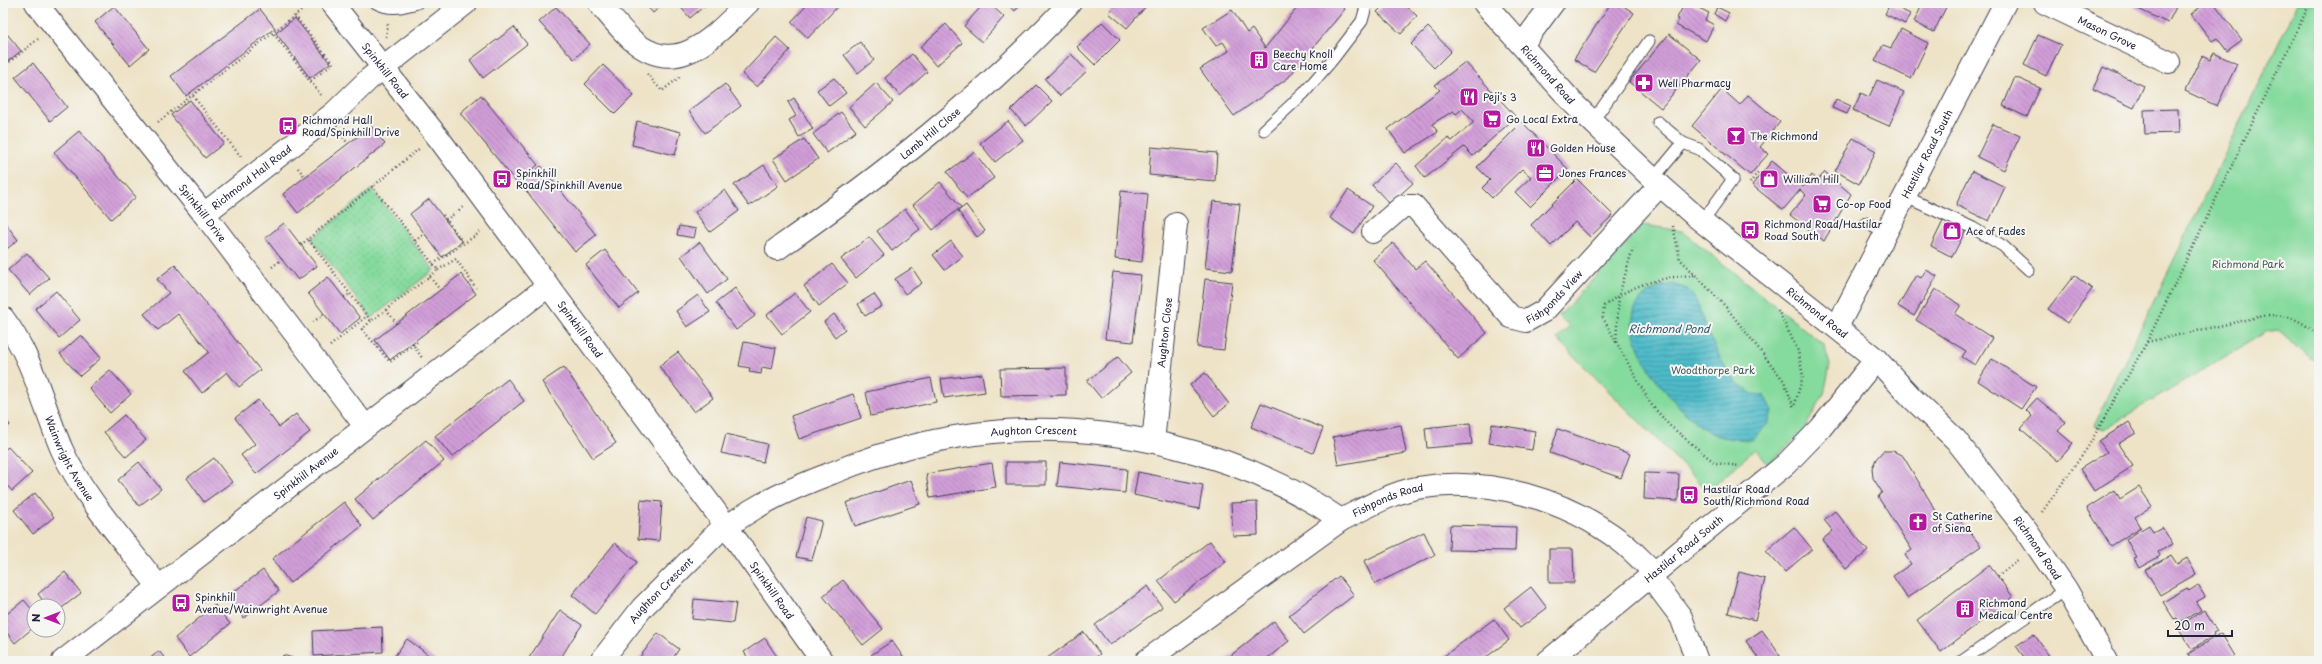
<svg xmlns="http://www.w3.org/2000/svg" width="2322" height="664" viewBox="0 0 2322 664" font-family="'Playpen Sans',sans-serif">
  <defs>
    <pattern id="grass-dots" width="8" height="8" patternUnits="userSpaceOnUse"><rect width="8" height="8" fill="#85da9d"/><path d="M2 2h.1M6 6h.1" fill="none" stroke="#73bb88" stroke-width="1.8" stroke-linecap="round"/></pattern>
    <pattern id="water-rules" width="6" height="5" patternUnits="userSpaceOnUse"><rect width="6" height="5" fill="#4fbbc9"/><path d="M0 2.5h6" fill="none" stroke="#4198a4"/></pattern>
    <pattern id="building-back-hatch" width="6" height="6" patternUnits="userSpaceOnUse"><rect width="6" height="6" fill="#d19ed8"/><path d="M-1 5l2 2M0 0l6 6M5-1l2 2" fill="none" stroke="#a980b0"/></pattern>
  </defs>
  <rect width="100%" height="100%" fill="#f6f6f2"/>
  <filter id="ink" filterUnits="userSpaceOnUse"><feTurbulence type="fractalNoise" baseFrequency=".025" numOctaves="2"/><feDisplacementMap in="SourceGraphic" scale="8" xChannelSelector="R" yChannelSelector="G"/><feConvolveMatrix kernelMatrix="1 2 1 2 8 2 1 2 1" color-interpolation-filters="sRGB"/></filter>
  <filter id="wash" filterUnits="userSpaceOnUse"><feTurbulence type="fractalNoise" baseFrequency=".012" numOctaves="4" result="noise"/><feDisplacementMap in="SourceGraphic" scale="16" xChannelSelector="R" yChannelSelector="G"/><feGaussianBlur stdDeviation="0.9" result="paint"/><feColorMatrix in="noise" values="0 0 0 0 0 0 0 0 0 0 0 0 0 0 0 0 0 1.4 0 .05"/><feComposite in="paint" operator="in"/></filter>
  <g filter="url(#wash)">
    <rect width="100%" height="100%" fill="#eee3c7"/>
    <path fill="url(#grass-dots)" stroke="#547e6c" d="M372,189L434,270L371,318L312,239Z"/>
    <path fill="#85da9d" stroke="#547e6c" d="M2298,3H2319V365L2278,330L2266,332L2105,429L2094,425Z
      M1643,225L1682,231L1824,345L1830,365L1824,394L1803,432L1768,464L1755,449L1708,491L1557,339L1569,326L1559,316Z"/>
    <path fill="url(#water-rules)" stroke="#386e82" d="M1672,284L1687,289L1696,300L1706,329L1721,360L1736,382L1752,394L1764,395L1772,411L1768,424L1752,440C1734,439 1718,439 1703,428C1664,400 1585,301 1672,284Z"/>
    <g id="blocks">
      <path fill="url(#building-back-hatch)" d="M644,3H664L653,13Z
        M677,3H708L690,18Z
        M809,3H841L808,38L791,22Z
        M984,3H989L1004,17L982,42L964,26Z
        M1006,3H1022L1015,11Z
        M1117,3H1149L1127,28L1109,13Z
        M1301,3H1338L1345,9L1288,78L1234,116L1200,69L1229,51L1223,42L1216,46L1203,28L1232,10L1247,33L1252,29L1265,48Z
        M1386,3H1403L1417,16L1401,34L1377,12Z
        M1611,3H1619L1634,13L1594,72L1574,59Z
        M1685,3H1689L1709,13L1705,20L1714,25L1706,41L1676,25L1679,19L1677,18Z
        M1923,3H1948L1934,32L1914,22Z
        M2136,3H2178L2168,23L2134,7Z
        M2206,3H2214L2242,40L2227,51L2217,38L2212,41L2191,14Z
        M1890,4L1910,14L1905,24L1885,14Z
        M114,6L149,49L130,65L95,22Z
        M556,7L590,44L574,59L539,22Z
        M1717,7L1729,13L1725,21L1714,14Z
        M260,9L275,28L186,96L171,76Z
        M295,18L330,63L310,78L276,33Z
        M1102,22L1120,40L1095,65L1077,47Z
        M946,24L962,43L936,66L920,47Z
        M514,27L527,44L483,78L470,60Z
        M1428,27L1451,51L1434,68L1411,44Z
        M3,29L21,51L3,65Z
        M1901,29L1928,43L1911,79L1875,61L1883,45L1891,48Z
        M1669,34L1701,60L1661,108L1629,82Z
        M2038,35L2061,45L2046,76L2024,65Z
        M776,37L790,50L757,87L742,74Z
        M860,42L874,60L858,73L844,55Z
        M2214,53L2237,64L2217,106L2185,91L2202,56L2210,60Z
        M912,54L927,72L900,96L885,78Z
        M1071,54L1087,71L1060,96L1045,79Z
        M1465,62L1516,117L1473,156L1464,147L1425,178L1416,166L1448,138L1452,141L1474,122L1462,109L1456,114L1453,111L1432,124L1438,132L1405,153L1388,129L1440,90L1435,85Z
        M33,63L67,107L50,121L15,77Z
        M603,65L634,95L615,114L585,84Z
        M2103,67L2144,86L2134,108L2093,89Z
        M2015,77L2040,88L2027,117L2003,106Z
        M834,78L846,93L829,106L817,90Z
        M1877,80L1904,92L1889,126L1853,110L1861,93L1869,97Z
        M876,83L893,102L865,126L849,107Z
        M725,84L741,106L705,133L689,111Z
        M1036,85L1052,101L1026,126L1011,110Z
        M1722,89L1740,105L1748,95L1780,122L1760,147L1768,154L1750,175L1692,126Z
        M481,95L538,165L517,183L460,113Z
        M794,98L813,129L799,137L789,120L796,116L788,102Z
        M1836,99L1851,106L1847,114L1832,108Z
        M190,100L224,143L205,158L171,115Z
        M2178,109L2179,133L2145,134L2144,110Z
        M841,112L856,131L827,153L813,134Z
        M637,121L681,132L675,155L632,145Z
        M1008,121L1023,140L995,162L980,143Z
        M1522,122L1568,169L1530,207L1515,192L1531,177L1522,169L1492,198L1482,188L1490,180L1477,167Z
        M1993,124L2020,136L2004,170L1977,157Z
        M371,126L385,144L298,213L283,194Z
        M79,131L136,197L111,219L54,152Z
        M1853,138L1876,151L1859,184L1835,171Z
        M804,139L818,159L787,180L773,159Z
        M1151,147L1217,153L1215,181L1149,175Z
        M974,152L994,178L967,198L947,172Z
        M1772,161L1803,187L1812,175L1817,181L1825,172L1851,194L1824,241L1790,215L1806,195L1800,190L1783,210L1752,185Z
        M1396,163L1413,183L1390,204L1372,185Z
        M764,165L778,186L749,206L734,185Z
        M541,166L596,235L575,252L520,183Z
        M1972,171L2005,187L1989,221L1956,205Z
        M1577,179L1613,215L1590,237L1575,222L1551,246L1531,225Z
        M940,182L961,207L933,230L913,205Z
        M725,190L739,211L710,232L695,212Z
        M1348,190L1372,206L1354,234L1330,218Z
        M1121,191L1148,194L1142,262L1115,259Z
        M429,199L462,242L442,257L410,214Z
        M1213,201L1240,204L1232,271L1205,268Z
        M966,205L985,231L977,237L958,211Z
        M905,209L920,229L892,251L877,231Z
        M1944,219L1966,230L1952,257L1931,246Z
        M3,220L18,240L3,252Z
        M284,223L317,266L298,280L265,238Z
        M679,226L696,229L694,238L677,235Z
        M869,237L884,255L856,278L841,259Z
        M951,241L963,256L945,270L933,255Z
        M700,242L727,279L708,294L681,256Z
        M1393,243L1415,269L1425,261L1487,333L1458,359L1373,260Z
        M605,250L638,293L619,308L586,265Z
        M27,253L49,278L30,295L8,270Z
        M832,264L848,283L819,306L804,286Z
        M175,265L260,370L239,387L227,372L202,393L185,371L209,352L178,314L158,330L144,314L169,293L157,279Z
        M912,268L922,283L905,294L895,279Z
        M1926,270L1937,276L1914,316L1898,306L1916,275L1921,278Z
        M1113,272L1141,275L1133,342L1105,339Z
        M461,274L476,294L390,360L375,340Z
        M2074,275L2092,289L2067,323L2048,309Z
        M328,277L360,318L340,334L308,293Z
        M1205,279L1232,282L1224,350L1197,347Z
        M735,288L755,316L736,330L716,303Z
        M1935,289L1961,305L1955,314L1992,338L1975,365L1962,357L1966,351L1916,320Z
        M56,291L80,320L59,338L35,309Z
        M795,293L810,312L782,334L767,315Z
        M874,294L882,306L865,316L858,304Z
        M698,295L710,312L687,327L676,311Z
        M834,314L845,329L835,337L824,322Z
        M81,335L101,358L80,376L60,354Z
        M744,342L776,348L772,369L762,367L761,374L749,372L750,368L739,366Z
        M678,352L713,398L694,412L659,366Z
        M1118,357L1131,373L1101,398L1087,381Z
        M1992,359L2036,387L2021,409L1978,381Z
        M564,367L616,443L593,458L542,382Z
        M1066,368V395L1001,396L1000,369Z
        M110,370L131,394L110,413L89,388Z
        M1205,373L1229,404L1214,416L1190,385Z
        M982,374L985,392L944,398L941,379Z
        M931,378L936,402L871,416L866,392Z
        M508,379L524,401L452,457L435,436Z
        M853,394L861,418L799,439L791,416Z
        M2037,398L2066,422L2058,431L2073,444L2058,461L2021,429L2032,416L2026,410Z
        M258,400L279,427L296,414L310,432L256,474L241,455L255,444L235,418Z
        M1261,403L1323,428L1313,453L1251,427Z
        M124,415L146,440L126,457L104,432Z
        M3,416L10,425L3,431Z
        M2129,422L2136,433L2118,444L2133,466L2094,491L2080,469L2107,452L2099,441Z
        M1470,423L1472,444L1427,448L1425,428Z
        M1492,424L1535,431L1532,450L1489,443Z
        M1401,425L1406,453L1338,465L1333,437Z
        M1558,429L1630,454L1621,478L1550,453Z
        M726,434L767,444L763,462L721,453Z
        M426,440L444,461L373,520L355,499Z
        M8,447L32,473L12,491L3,481V451Z
        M1883,451H1893L1903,456L1945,526L1958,518L1981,546L1907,598L1893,576L1911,564L1905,555L1912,550L1878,497L1882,492L1873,478L1872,468L1876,459Z
        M214,458L232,482L204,502L187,478Z
        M139,462L161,489L139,506L118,480Z
        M1006,462H1046V485H1006Z
        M1060,462L1127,469L1125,493L1057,486Z
        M992,463L996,487L930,498L926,474Z
        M1138,472L1203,485L1199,509L1134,495Z
        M1645,473L1679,474L1678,501L1644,499Z
        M911,480L920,504L855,526L846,503Z
        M2139,487L2152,506L2135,517L2141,527L2111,546L2087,508L2115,490L2120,499Z
        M35,493L54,517L33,534L14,510Z
        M641,500L662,502L659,541L638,539Z
        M344,502L362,526L290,583L272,559Z
        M1257,502L1258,535L1233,536L1231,503Z
        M1835,511L1868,551L1846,569L1822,540L1833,531L1824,520Z
        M806,517L822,521L812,560L796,557Z
        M1450,525L1516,527L1515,551L1449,550Z
        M2149,525L2153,532L2162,527L2173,544L2158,552L2160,556L2139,568L2134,559L2137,558L2126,539Z
        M1794,527L1812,549L1785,572L1766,551Z
        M1424,532L1435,555L1375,584L1364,561Z
        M1210,541L1226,562L1174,601L1158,581Z
        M615,543L637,562L595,614L572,595Z
        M1549,549H1573L1574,583H1549Z
        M2171,555L2177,564L2187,558L2196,574L2160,595L2145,570Z
        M1989,565L2013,597L1941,652L1917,620Z
        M263,570L279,591L244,618L228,596Z
        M65,572L81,593L58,611V606H47L38,594Z
        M1739,572L1765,579L1755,620L1728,613Z
        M1339,576L1354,595L1304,634L1289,615Z
        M843,580L883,629L863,645L823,596Z
        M2198,585L2205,597L2196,602L2201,610L2180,622L2177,618L2174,619L2163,602L2187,588L2189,591Z
        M1148,586L1162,607L1110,645L1095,625Z
        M1531,587L1547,608L1520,628L1504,608Z
        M694,599L736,603L733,623L692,619Z
        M24,600L34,612V627L15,643L3,628V617Z
        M215,605L230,624L189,657L175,638Z
        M560,610L582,625L573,638L559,661H527Z
        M2204,610L2217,631L2213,633L2214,635L2192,649L2177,627Z
        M1494,619L1509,640L1481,661H1437Z
        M1274,621L1289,641L1264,661H1224Z
        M382,627L383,652L314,656L313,631Z
        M1762,630L1775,648L1783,661H1760L1759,659L1746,641Z
        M1084,632L1100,654L1091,661H1043Z
        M658,633L679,649L671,661H637Z
        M2221,633L2235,656L2228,661H2192L2188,654Z
        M2034,634L2051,659L2048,661H2027L2016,646Z
        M765,638L773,651L781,661H750L744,652Z
        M407,639L422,650L436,661H391Z
        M892,641L906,661H875L871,655Z
        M159,651L167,661H147Z
        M283,655L302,661H281Z"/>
    </g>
  </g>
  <g filter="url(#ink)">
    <use href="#blocks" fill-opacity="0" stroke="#413f50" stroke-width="1"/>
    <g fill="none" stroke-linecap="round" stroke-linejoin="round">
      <defs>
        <path id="service" d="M376,3C391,11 402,7 417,3
          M1591,120L1600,111L1649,41
          M1264,130L1304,93L1333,59L1362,21L1367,3
          M1683,143L1699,149L1733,179L1702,222
          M1653,179L1683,143L1658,122
          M1904,196L1973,228L2003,246L2029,270
          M1866,223L1886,231
          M1962,661L2066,589"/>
        <g id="minor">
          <path id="s1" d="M36,3L204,214L365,426"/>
          <path id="s2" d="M332,3L440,140L727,527L822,661"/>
          <path d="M599,3C609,15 620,29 632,40C678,80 715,35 748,3"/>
          <path id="s3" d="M2045,3L2169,62"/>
          <path d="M1522,45L1553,3"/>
          <path id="s4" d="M204,214L334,113L369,79L466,3"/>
          <path id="s5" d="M1373,232L1403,206H1414L1511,317L1526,321L1544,311L1660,185"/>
          <path id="s6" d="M777,249C884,174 980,99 1070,3"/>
          <path id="s7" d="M3,318C34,359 42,404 62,450C82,495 128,546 158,586"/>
          <path id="s8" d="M1837,327L2005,3"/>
          <path id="s9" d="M1153,442L1176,224"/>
          <path id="s10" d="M727,527C758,503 795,487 832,473C883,452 937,437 993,432C1110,421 1244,453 1341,520"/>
          <path d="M1650,576L1681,617L1697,661"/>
          <path id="s11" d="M63,661L548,286"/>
          <path id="s12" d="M601,661L642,608L726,524"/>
          <path id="s13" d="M1146,661L1341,520C1365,508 1391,493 1417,488C1489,476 1566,499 1623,543C1634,552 1644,563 1654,572"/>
        </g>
        <g id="tertiary">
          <path id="s14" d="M1548,661L1786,464L1820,429L1876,359"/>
        </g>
        <g id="secondary">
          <path id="s15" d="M1484,3L1576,106L1653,179L1694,215L1876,359L1913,399L1956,440L2026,530L2066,589L2107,661"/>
        </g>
      </defs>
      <use href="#service" stroke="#413f50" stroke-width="13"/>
      <use href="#minor" stroke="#413f50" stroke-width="24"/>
      <use href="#tertiary" stroke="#413f50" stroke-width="24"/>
      <use href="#secondary" stroke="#413f50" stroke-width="24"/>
      <path stroke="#413f50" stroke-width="2.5" stroke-dasharray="1 3" stroke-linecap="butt" d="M295,16L333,64L310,81
        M274,34L321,95
        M386,37L388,22
        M3,67L38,39
        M647,74L662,91L681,76
        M193,96L242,158
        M158,122L310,4
        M341,134L348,144
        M298,168L305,177
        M1750,183L1758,172L1761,174
        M372,186L438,270L371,321L308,239L420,148
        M443,215L464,244
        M446,220L463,207
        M1673,226L1680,259L1726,307L1784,381L1794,408
        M415,241L424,234
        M301,245L308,239
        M433,264L481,232
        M272,267L282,259
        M438,270L456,259L476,288
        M1694,275C1661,277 1630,285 1604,306L1603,318L1650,403L1669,425L1715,463L1740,466
        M430,277L440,290
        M344,297L350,294
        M386,310L397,324
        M1778,310L1798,351L1803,376L1794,407
        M371,321L362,329L390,362L417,342
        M313,322L324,314
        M1616,342L1619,295L1633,248
        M2147,342L2268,315C2293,315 2300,321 2319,335
        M412,343L422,358
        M330,346L367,316
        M2042,512L2088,447L2147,342L2310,3
        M1998,576L2019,559"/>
      <use href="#service" stroke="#fff" stroke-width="11"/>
      <use href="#minor" stroke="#fff" stroke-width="22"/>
      <use href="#tertiary" stroke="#fff" stroke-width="22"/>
      <use href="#secondary" stroke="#fff" stroke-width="22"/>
    </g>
  </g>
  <defs>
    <symbol id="building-square" viewBox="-11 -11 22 22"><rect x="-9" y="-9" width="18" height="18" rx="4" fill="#b5179e" stroke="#f6f6f2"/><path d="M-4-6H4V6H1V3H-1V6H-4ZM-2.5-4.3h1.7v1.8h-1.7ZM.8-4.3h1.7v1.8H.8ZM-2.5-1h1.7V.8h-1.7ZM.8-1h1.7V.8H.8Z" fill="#fff"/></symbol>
    <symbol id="pharmacy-square" viewBox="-11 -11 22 22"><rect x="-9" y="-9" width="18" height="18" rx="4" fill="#b5179e" stroke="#f6f6f2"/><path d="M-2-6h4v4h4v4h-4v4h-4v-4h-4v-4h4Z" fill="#fff"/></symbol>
    <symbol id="restaurant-square" viewBox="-11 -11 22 22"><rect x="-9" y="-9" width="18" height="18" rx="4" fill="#b5179e" stroke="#f6f6f2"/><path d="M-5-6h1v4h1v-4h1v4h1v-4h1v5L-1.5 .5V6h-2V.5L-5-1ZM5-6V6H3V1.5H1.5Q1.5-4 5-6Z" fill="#fff"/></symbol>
    <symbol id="supermarket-square" viewBox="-11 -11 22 22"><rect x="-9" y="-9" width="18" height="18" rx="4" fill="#b5179e" stroke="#f6f6f2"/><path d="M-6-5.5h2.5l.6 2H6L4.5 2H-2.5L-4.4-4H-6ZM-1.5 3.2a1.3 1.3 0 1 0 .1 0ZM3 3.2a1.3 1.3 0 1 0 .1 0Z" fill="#fff"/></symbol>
    <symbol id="bus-square" viewBox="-11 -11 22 22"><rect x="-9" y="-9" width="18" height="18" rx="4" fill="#b5179e" stroke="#f6f6f2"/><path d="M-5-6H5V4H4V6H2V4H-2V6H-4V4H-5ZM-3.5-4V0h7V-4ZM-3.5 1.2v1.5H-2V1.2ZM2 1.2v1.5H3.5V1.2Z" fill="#fff"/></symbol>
    <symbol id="bar-square" viewBox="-11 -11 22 22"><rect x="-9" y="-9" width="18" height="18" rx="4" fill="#b5179e" stroke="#f6f6f2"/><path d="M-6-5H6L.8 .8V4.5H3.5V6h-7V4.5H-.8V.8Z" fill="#fff"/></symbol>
    <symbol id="office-square" viewBox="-11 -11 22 22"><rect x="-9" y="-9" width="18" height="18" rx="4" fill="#b5179e" stroke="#f6f6f2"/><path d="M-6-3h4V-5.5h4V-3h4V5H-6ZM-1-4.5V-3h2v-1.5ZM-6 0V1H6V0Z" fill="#fff"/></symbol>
    <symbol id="shop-square" viewBox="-11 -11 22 22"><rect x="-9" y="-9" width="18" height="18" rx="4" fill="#b5179e" stroke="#f6f6f2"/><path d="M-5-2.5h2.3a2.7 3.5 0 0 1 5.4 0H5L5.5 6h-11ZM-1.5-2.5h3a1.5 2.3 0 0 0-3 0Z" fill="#fff"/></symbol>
    <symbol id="church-square" viewBox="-11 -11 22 22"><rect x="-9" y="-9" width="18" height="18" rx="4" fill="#b5179e" stroke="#f6f6f2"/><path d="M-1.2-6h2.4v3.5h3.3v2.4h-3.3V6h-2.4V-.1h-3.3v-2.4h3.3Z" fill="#fff"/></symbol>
  </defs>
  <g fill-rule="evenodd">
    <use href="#building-square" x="1248" y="49" width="22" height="22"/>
    <use href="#pharmacy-square" x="1633" y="72" width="22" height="22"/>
    <use href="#restaurant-square" x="1458" y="86" width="22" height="22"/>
    <use href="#supermarket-square" x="1481" y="108" width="22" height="22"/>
    <use href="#bus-square" x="277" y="115" width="22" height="22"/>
    <use href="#bar-square" x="1725" y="125" width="22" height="22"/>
    <use href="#restaurant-square" x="1525" y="137" width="22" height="22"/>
    <use href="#office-square" x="1534" y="162" width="22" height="22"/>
    <use href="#bus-square" x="491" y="168" width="22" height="22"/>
    <use href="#shop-square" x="1758" y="168" width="22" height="22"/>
    <use href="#supermarket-square" x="1811" y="193" width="22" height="22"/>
    <use href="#bus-square" x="1739" y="219" width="22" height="22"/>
    <use href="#shop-square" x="1941" y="220" width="22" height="22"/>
    <use href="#bus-square" x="1678" y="484" width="22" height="22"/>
    <use href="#church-square" x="1907" y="511" width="22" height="22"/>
    <use href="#bus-square" x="170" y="592" width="22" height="22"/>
    <use href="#building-square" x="1954" y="598" width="22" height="22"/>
  </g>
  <g text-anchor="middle" stroke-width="4" stroke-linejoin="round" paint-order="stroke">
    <g font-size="10" fill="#22223b" stroke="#f6f6f2">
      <text dy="4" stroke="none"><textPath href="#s3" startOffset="69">Mason Grove</textPath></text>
      <text dy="4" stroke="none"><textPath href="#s2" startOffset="86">Spinkhill Road</textPath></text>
      <text dy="4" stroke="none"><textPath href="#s15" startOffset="96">Richmond Road</textPath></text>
      <text dy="4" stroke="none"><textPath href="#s6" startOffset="192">Lamb Hill Close</textPath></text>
      <text dy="4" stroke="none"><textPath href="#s8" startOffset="195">Hastilar Road South</textPath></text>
      <text dy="4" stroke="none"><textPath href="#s4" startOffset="60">Richmond Hall Road</textPath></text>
      <text dy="4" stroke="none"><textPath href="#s1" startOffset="268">Spinkhill Drive</textPath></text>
      <text dy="4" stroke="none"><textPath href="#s5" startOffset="251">Fishponds View</textPath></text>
      <text dy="4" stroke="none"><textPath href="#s15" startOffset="456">Richmond Road</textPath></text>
      <text dy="4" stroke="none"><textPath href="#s2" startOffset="410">Spinkhill Road</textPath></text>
      <text dy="4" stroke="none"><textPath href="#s9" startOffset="110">Aughton Close</textPath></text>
      <text dy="4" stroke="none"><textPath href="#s10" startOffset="326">Aughton Crescent</textPath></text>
      <text dy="4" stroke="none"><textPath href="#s7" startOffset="156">Wainwright Avenue</textPath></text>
      <text dy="4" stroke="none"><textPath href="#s11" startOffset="307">Spinkhill Avenue</textPath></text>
      <text dy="4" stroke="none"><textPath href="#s13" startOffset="292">Fishponds Road</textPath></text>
      <text dy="4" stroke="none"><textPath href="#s15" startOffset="780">Richmond Road</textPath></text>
      <text dy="4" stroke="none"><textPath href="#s14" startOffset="176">Hastilar Road South</textPath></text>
      <text dy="4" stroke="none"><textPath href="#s2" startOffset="734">Spinkhill Road</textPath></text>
      <text dy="4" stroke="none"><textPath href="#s12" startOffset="93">Aughton Crescent</textPath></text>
    </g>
    <g font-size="10" fill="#22223b" stroke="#f6f6f2" text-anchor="start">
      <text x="1273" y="58">Beechy Knoll<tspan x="1273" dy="12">Care Home</tspan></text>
      <text x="1658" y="87">Well Pharmacy</text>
      <text x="1483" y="101">Peji's 3</text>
      <text x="1506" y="123">Go Local Extra</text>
      <text x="302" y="124">Richmond Hall<tspan x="302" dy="12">Road/Spinkhill Drive</tspan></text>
      <text x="1750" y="140">The Richmond</text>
      <text x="1550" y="152">Golden House</text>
      <text x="516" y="177">Spinkhill<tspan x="516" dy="12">Road/Spinkhill Avenue</tspan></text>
      <text x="1559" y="177">Jones Frances</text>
      <text x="1783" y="183">William Hill</text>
      <text x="1836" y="208">Co-op Food</text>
      <text x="1764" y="228">Richmond Road/Hastilar<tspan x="1764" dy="12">Road South</tspan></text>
      <text x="1966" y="235">Ace of Fades</text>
      <text x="1703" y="493">Hastilar Road<tspan x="1703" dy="12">South/Richmond Road</tspan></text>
      <text x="1932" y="520">St Catherine<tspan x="1932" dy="12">of Siena</tspan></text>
      <text x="195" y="601">Spinkhill<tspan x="195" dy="12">Avenue/Wainwright Avenue</tspan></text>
      <text x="1979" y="607">Richmond<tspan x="1979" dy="12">Medical Centre</tspan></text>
    </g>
    <g font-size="10" fill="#405958" stroke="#f6f6f2">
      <text x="2248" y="268">Richmond Park</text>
      <text x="1713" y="374">Woodthorpe Park</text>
    </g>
    <g font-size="11" font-style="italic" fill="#32586d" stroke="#f6f6f2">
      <text x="1669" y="333">Richmond Pond</text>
    </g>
  </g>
  <rect width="2322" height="664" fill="none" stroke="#f6f6f2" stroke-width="16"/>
  <g transform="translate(46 618) rotate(270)"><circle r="19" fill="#f6f6f2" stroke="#a1a1a9"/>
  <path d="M0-3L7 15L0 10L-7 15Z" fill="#b5179e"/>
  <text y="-6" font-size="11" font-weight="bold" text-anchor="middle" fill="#22223b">N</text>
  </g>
  <path d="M2168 630v6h64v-6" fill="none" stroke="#22223b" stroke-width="2"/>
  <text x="2174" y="630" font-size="12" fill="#22223b" stroke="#f6f6f2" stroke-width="3" paint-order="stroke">20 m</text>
</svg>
